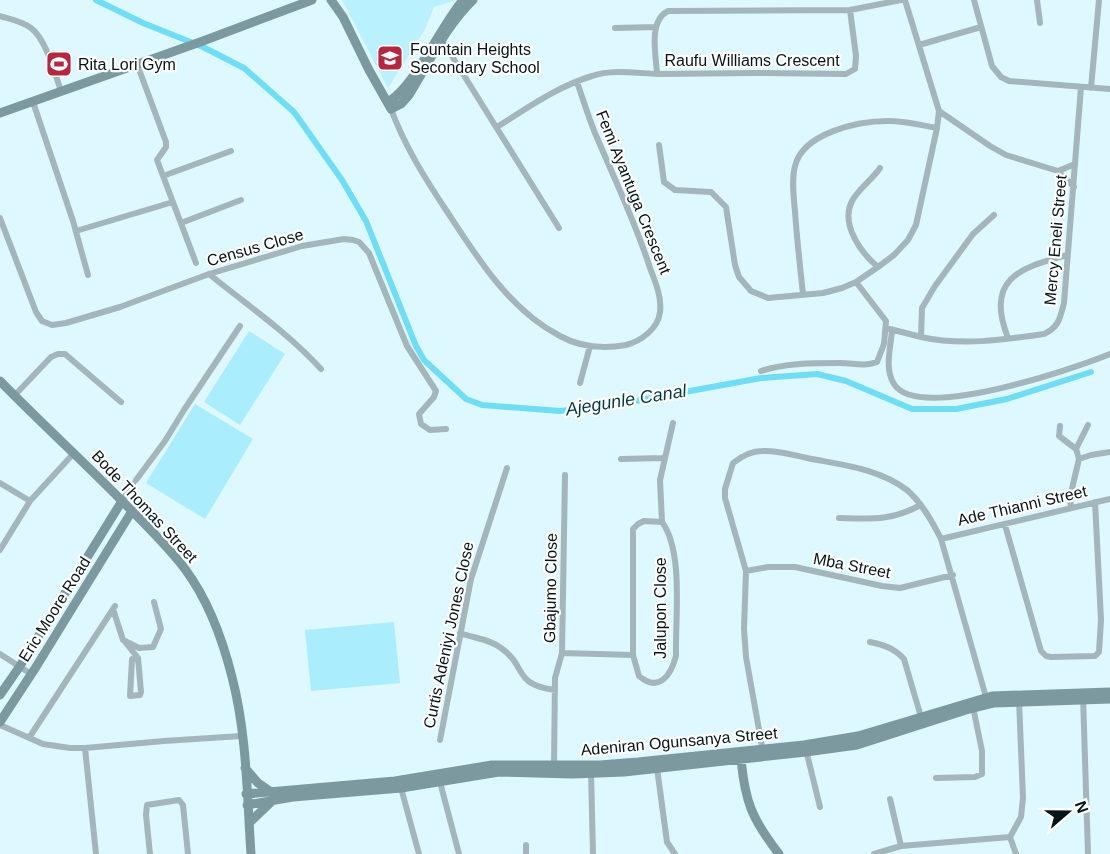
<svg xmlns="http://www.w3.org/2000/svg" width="1110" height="854" viewBox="0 0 1110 854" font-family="Arial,sans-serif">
  <rect width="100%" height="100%" fill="#ddf8ff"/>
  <path fill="#b9f1fe" d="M342,0H456L434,7L425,29L388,88Z"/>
  <path fill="#aaedfd" d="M249,331L285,354L240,425L204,402Z
    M195,404L253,439L205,519L146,483Z
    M394,622L400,683L311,691L305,630Z"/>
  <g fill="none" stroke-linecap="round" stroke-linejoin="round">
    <path stroke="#6edef6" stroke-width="6" d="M96,0L143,23L203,47L244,68L294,112L342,180L366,221L416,346L424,360L466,399L482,405L560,411L608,406L761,378L817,374L846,381L912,409H956L1007,399L1091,372"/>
    <path stroke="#a3b6bb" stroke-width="6" d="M974,0L992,66L1001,77L1009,81L1110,89
      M1037,0L1040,23
      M850,10L856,56L855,69L846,74L756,73L657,74C656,55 648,21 668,11L850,10L901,0
      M0,16C10,19 22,21 31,28C46,39 55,74 61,91
      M615,28L656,27
      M440,37L559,228
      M919,45L981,27
      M137,64L166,142V147L157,160L196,263
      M1091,88L1099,0
      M33,102L73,221L88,275
      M391,109C405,147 426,180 448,213C478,259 510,310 560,336C580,347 604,349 626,345C641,341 658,329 660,312C662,297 655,281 650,268C635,221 614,178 595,133C588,116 583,99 577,82
      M939,111L990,146L1006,155L1058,171L1074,187
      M497,127C526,109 558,86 592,76C612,69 636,73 657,74
      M659,145L664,182L675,190L711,192L726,207L735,265L739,277L751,291L768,298L823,293L842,288L856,282L878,267L894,255L908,240L916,225L937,128L939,111L905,0
      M1058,171L1075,164
      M163,176L231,151
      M994,215L973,234L935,286L922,308L921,337C961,346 1003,340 1044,334C1059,327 1060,318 1064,303L1081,87
      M0,218L36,312L42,321L52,325L66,323L120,307L209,274L302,246L344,239L353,240L359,242L369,253L407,346L436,391L434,397L419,414L421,424L430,430L446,429
      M181,223L241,200
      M76,231L173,202
      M878,267C861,253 840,224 852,201C859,188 872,180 880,168
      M209,274C247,305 287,332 321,369
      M803,294C800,267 797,239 795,212C794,197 791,181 795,166C803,133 858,121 888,121C904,121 921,125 937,128
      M890,329L921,337
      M892,330C891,346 884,369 894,384C918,423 1075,368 1110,354
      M1008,338C985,280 1018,268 1067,255
      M761,371C786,363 813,363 840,363C854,363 864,367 877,362L884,344L886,321L856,282
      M580,383L590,346
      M14,396L51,357L58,354H65L121,402
      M1060,426L1059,436L1076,449L1079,459
      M1076,449L1088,425
      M621,459L664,458
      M136,480L165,441L184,410L240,326
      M0,483L30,501
      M122,501L133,484
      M1071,508L1070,497L1079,459L1091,455L1110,452
      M839,518C872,519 891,521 921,505
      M644,521L662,522C684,552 675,619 676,656C671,675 659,693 639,676L633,655V529L638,524Z
      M662,522L660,480L673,423
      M1005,525L1041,651L1046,656L1051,657L1095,656L1099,652L1101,620L1095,502
      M941,539L1110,499
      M0,550L30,501L74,453
      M746,571L768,567H795L882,586L900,588L953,575
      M113,609L123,640L139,648L153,647L161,629L154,602
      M460,633C473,638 490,639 501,648C528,667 512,684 555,690
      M870,642C884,645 894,648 904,659L921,717
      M126,643L138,658
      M562,653L633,655
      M0,654L31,674
      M138,658L141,692L140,695L130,696L132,659Z
      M1083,696L1088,854
      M0,725L43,744L70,748H85L164,741L241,736
      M29,738L115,606
      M440,740L471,579L507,468
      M85,748L96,854
      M806,750L820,807
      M763,752L746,657L744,629L746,571L725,498V489L733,463C742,456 751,451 762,451C777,450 793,455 807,458C842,465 878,468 907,490C922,503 932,521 941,539L986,697
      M657,768L667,842L675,854
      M554,769L555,678L562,653L565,475
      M591,771L593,854
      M936,778L975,777L982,774V751L973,707
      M440,782L459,854
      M401,788L419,854
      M890,799L901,846
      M1010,837L1021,817L1023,798L1019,700
      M1010,837L1016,854
      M526,845V854
      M150,854L146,815L147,805L179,800L183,805L188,854
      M874,854L901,846L1010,837"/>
    <path stroke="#7c99a0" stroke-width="9" d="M331,0L343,17L369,70L391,109L401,104L409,95C429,63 446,26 473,0
      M388,102C415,86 440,27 463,0
      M0,113L203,41L312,0
      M0,381C40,422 83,461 123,502C145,524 167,545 185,569C208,600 223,641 232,677C247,734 247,796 251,854
      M0,695L20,666L122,501
      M0,722L36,667L132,511
      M741,759C745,802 752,819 779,854
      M245,768L258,783L271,792
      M246,794L395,781L492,765H600L638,762L804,745L858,736L992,696L1110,692
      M247,805L293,797L401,788L499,772L573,774L624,772L806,752L857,745L966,710L994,703L1110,699
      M249,823L271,802"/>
  </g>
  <defs>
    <symbol id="school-square" viewBox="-11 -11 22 22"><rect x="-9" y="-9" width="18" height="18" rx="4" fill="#b7263e" stroke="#fff"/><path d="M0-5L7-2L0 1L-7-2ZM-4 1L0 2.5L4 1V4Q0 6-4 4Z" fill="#fff"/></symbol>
    <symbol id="stadium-square" viewBox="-11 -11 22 22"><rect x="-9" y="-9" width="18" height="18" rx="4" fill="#b7263e" stroke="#fff"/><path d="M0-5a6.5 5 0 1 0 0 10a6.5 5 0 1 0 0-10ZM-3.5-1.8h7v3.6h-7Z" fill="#fff"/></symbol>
  </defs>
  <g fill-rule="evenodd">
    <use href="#school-square" x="375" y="43" width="30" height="30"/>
    <use href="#stadium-square" x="44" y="49" width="30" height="30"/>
  </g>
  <g text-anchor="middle" stroke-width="4.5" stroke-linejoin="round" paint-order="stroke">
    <g font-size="16" fill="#041418" stroke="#fff" text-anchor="start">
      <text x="410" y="55">Fountain Heights<tspan x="410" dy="18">Secondary School</tspan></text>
      <text x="78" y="70">Rita Lori Gym</text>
    </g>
    <g font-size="16" fill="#041418" stroke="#fff">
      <text x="752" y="66">Raufu Williams Crescent</text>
      <text transform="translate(634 192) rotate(68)" y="6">Femi Ayantuga Crescent</text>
      <text transform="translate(1055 240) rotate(-85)" y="6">Mercy Eneli Street</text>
      <text transform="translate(255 247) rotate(-16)" y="6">Census Close</text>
      <text transform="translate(1022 505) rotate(-13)" y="6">Ade Thianni Street</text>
      <text transform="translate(145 506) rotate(47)" y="6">Bode Thomas Street</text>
      <text transform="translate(852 565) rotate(11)" y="6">Mba Street</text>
      <text transform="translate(550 588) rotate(-89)" y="6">Gbajumo Close</text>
      <text transform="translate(660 608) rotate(-90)" y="6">Jalupon Close</text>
      <text transform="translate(54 609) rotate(-58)" y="6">Eric Moore Road</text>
      <text transform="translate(448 635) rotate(-78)" y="6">Curtis Adeniyi Jones Close</text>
      <text transform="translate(679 741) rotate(-5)" y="6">Adeniran Ogunsanya Street</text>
    </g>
    <g font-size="18" font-style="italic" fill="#033b45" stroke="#fff">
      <text transform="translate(626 400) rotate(-9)" y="6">Ajegunle Canal</text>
    </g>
  </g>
  <g transform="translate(1068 812) rotate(70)" stroke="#ffffff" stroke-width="4.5" paint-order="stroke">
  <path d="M0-4.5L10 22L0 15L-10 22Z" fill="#041418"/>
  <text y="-9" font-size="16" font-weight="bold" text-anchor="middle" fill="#041418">N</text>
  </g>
</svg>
